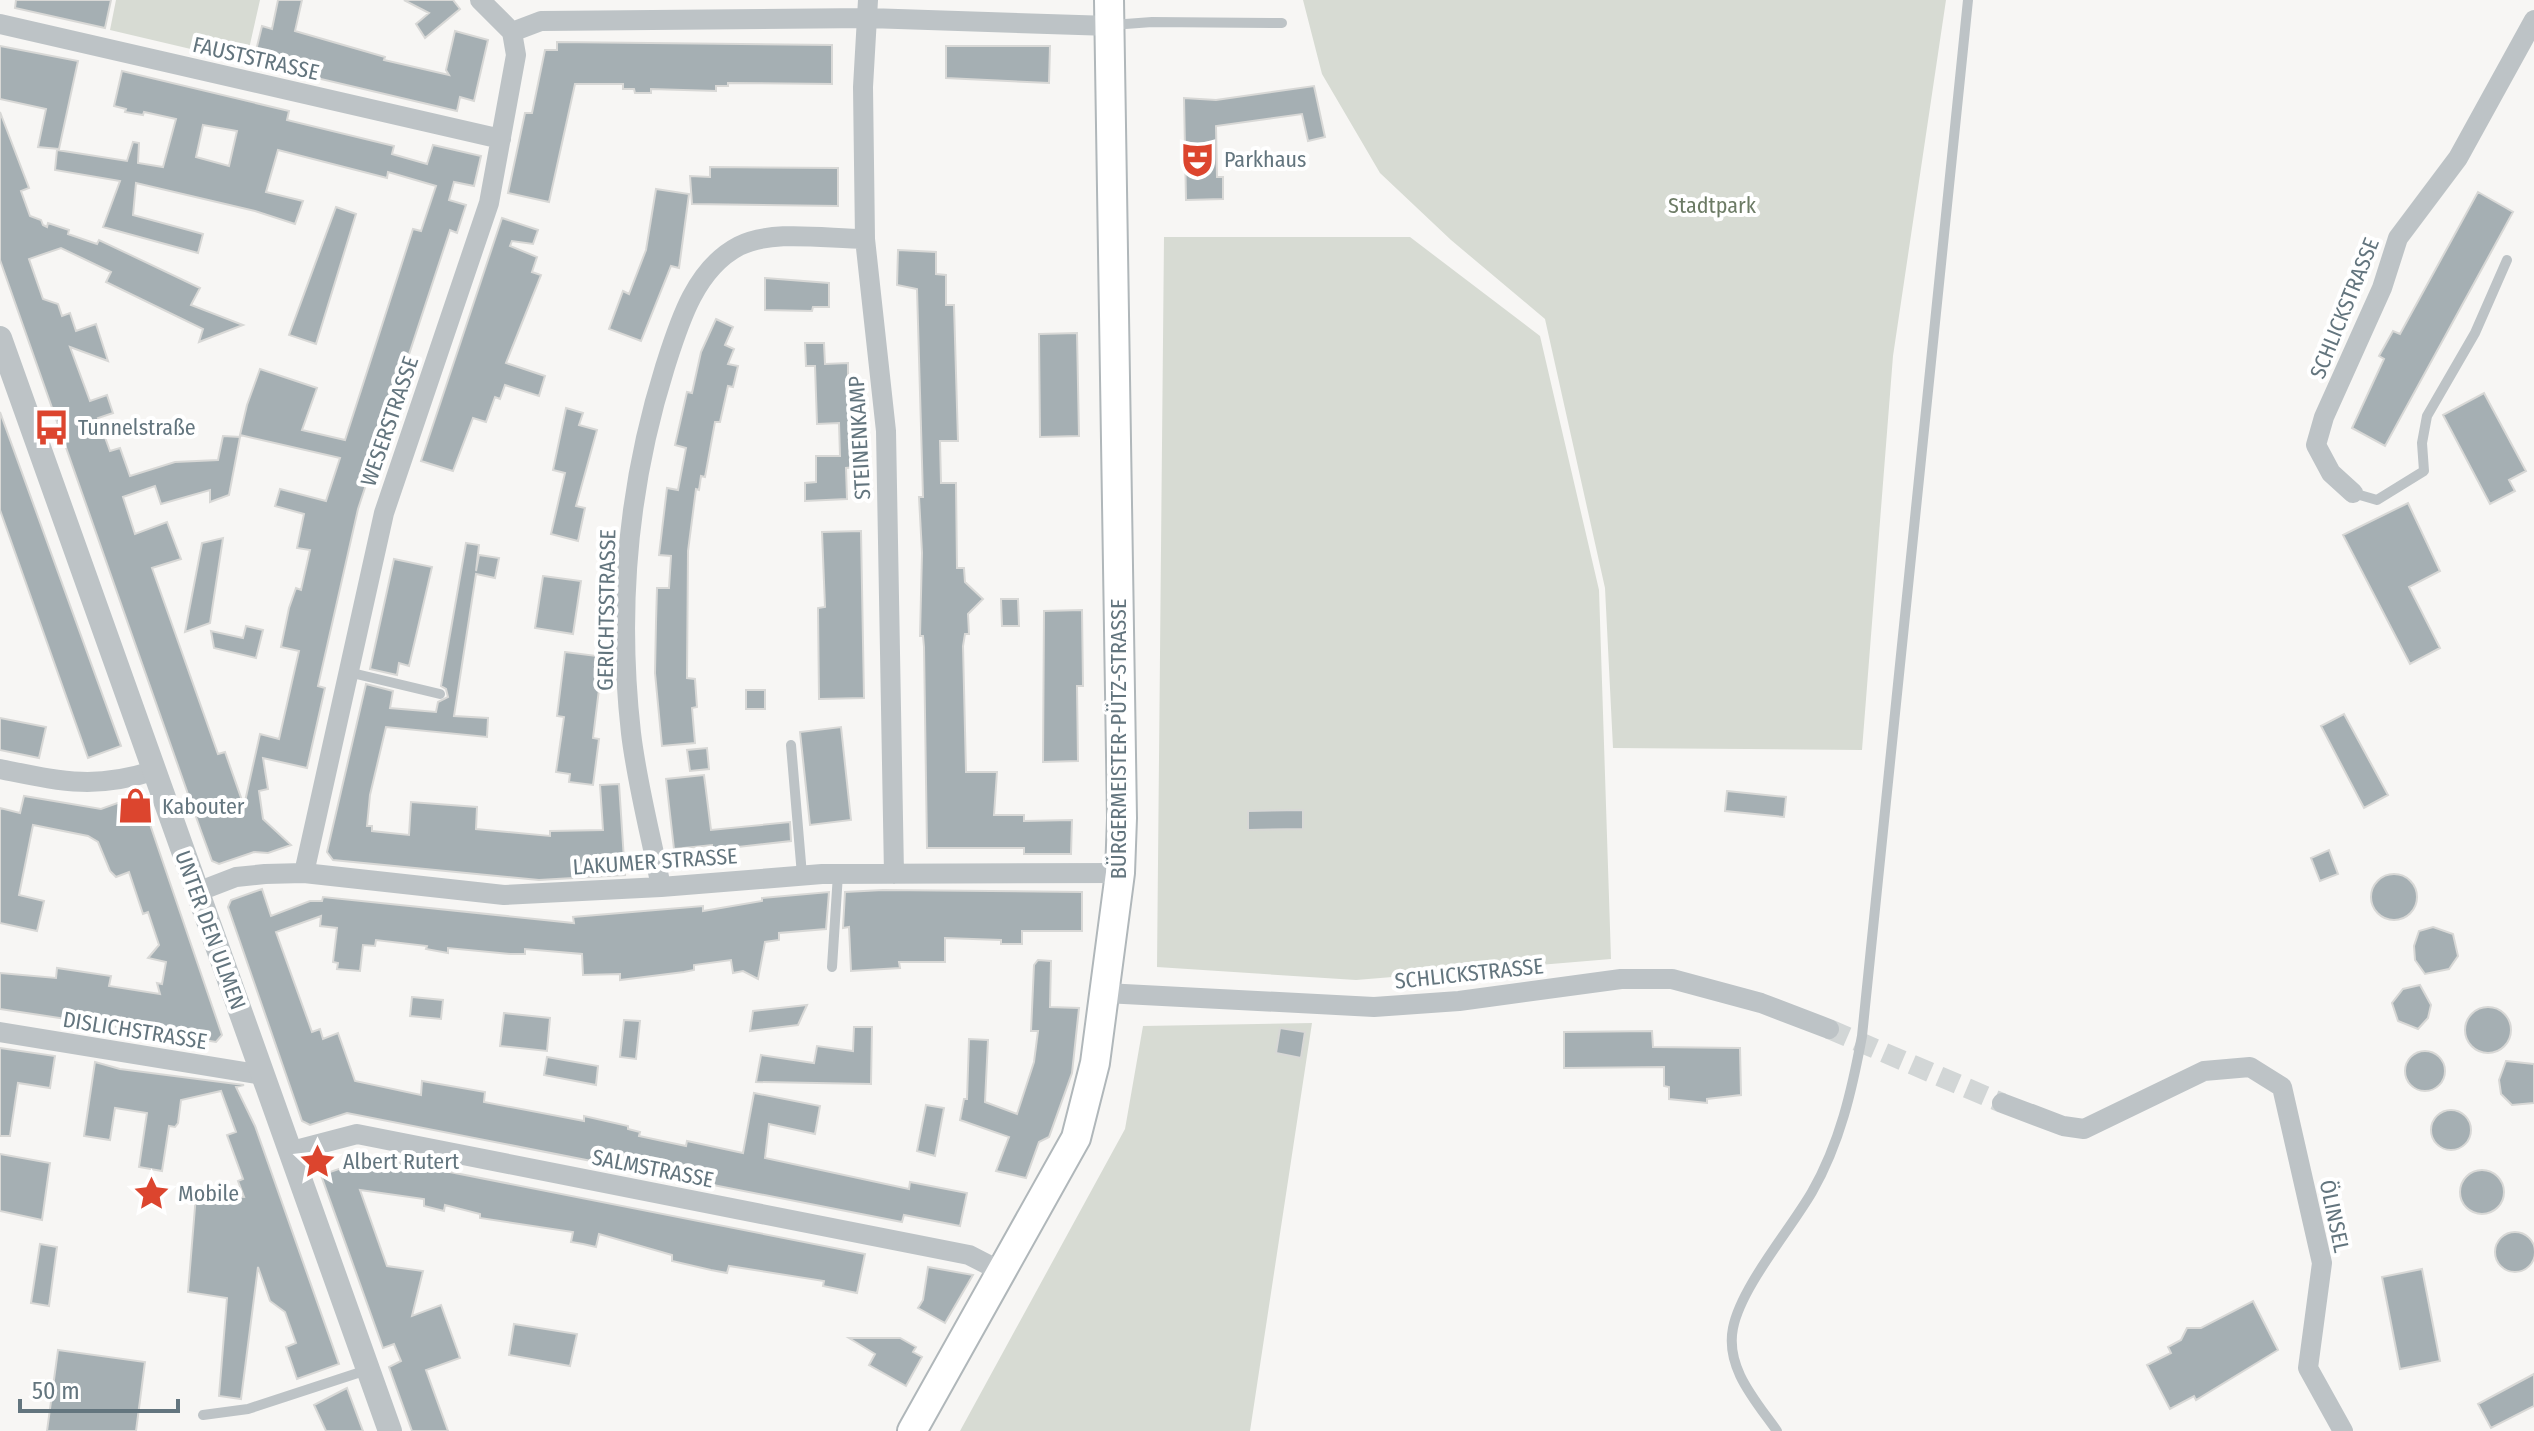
<svg xmlns="http://www.w3.org/2000/svg" width="2534" height="1431" viewBox="0 0 2534 1431" font-family="'Fira Sans Condensed',sans-serif">
  <rect width="100%" height="100%" fill="#f7f6f4"/>
  <path fill="#d7dbd3" d="M116,0H260L246,62L110,30Z
    M1303,0H1946L1893,356L1862,750L1613,748L1605,588L1545,319L1451,240L1380,173L1322,74Z
    M1164,237H1410L1540,336L1599,590L1611,959L1356,980L1157,967Z
    M1312,1023L1250,1431H960L1125,1129L1143,1026Z"/>
  <path fill="#a5afb3" stroke="#d8d8d6" stroke-width="2" fill-rule="evenodd" d="M16,0H111L105,28L15,8Z
    M278,0H302L295,31L385,57L384,60L449,75L446,70L455,31L488,40L474,101L460,97L457,111L253,63L262,26L272,29Z
    M404,0H453L460,9L425,38L416,24L429,13Z
    M557,42L832,45V84L728,83V86H716V91L651,89V93H635L634,89H623V84H575L549,202L508,193L525,113H532L545,50H557Z
    M0,46L78,61L59,149L38,147L46,109L0,99Z
    M946,46H1050L1049,83L946,78Z
    M122,71L289,111L287,120L394,146L392,154L427,164L433,145L481,156L474,186L454,182L449,200L466,205L457,233L450,230L358,509L318,686L325,688L307,768L263,758L268,789L259,791L263,819L291,845L268,853L254,852L219,864L212,861L201,831L0,260V112L29,188L21,191L30,216L41,220L43,225L47,227L48,223L69,230L68,234L97,244L99,240L200,288L191,305L243,325L199,342L203,329L106,282L111,272L61,248L29,259L43,299L58,304L62,316L70,313L76,331L96,324L108,361L70,347L90,401L107,395L113,413L98,418L110,451L120,448L130,476L175,462L218,460L223,436L240,437L229,495L210,502V490L161,504L155,486L123,497L135,534L167,522L181,559L152,568L218,754L225,752L244,806L260,734L279,739L299,651L281,647L289,608L296,588L301,590L310,550L297,548L304,514L275,506L280,489L326,501L340,458L240,435L247,405L260,369L317,388L302,430L345,440L413,229L421,231L436,186L388,172L387,178L278,150L266,192L303,201L295,224L255,211L136,183L133,215L203,234L198,253L103,227L120,181L55,170L57,150L127,161L133,142L139,143L138,163L163,167L176,119L144,112L143,115L125,112L126,109L114,106ZM203,125L237,131L229,166L196,157Z
    M1314,86L1325,137L1308,141L1302,114L1216,126L1217,177H1223V199L1186,200L1184,98L1216,100Z
    M710,167L838,168V206L692,204L690,176L710,177Z
    M656,189L689,194L679,268L671,266L641,341L609,329L623,291L629,294L646,250Z
    M2478,192L2513,212L2385,446L2352,428L2384,359L2379,356L2393,331L2400,334Z
    M336,207L356,214L316,344L289,335Z
    M502,218L538,230L533,244L512,241L510,246L537,257L532,272L541,275L506,363L545,376L539,396L505,385L500,399L495,397L486,422L473,418L453,471L421,461Z
    M898,250L936,252V274L946,275V305H954L958,441H940L941,483H956L957,568H964L965,582L983,599L968,614L969,634H965L963,646L966,772H997L994,815H1024V821L1072,820L1071,854H1024V848H927L924,647L923,636H920L922,553L919,497H923L917,289L897,285Z
    M765,278L829,283V307H813L812,311L765,310Z
    M716,319L733,327L725,345L734,349L728,364L738,366L733,387L728,386L720,422H715L705,477L701,476L699,490L696,489L688,551L687,678L695,679L697,707L692,708L695,743L662,746L655,673L656,622L657,588H669L671,556L659,555L667,488L678,490L686,448L675,445L687,392L692,393L701,352Z
    M1077,333L1079,436L1040,437L1039,334Z
    M805,343H824L825,364L848,363V407H854L857,467L846,468L847,499L805,501V483L816,482V456H840L839,423L817,424L815,366H806Z
    M2484,393L2526,471L2509,480L2515,491L2490,504L2443,415Z
    M566,408L583,413L579,425L597,430L576,506L585,508L578,541L551,534L565,473L553,470Z
    M0,412L121,746L88,758L0,510Z
    M2408,503L2440,571L2409,587L2440,648L2410,664L2343,535Z
    M861,531L864,698L819,699L818,608L825,607L822,532Z
    M223,538L210,623L185,632L202,543Z
    M466,543L479,545L476,571L479,555L499,558L495,578L476,574L454,716L488,718L487,737L386,727L370,795L367,826H372V831L409,835L411,802L477,807L476,829L550,836V831L603,830L600,785L619,784L625,875L539,880L333,860L327,852L366,684L393,691L390,708L436,712L438,702L448,697L446,689L441,686Z
    M394,559L432,567L409,666L399,663L397,675L370,669Z
    M543,576L581,581L573,634L535,628Z
    M1001,599H1018L1019,626H1002Z
    M1082,610L1083,686H1077L1078,761L1043,762L1044,611Z
    M246,626L263,630L256,658L214,648L211,631L243,638Z
    M565,652L597,656L596,664L602,665L593,738L599,739L593,785L569,782L570,774L556,772L564,717L557,716Z
    M746,690H765V709H746Z
    M2344,714L2388,795L2364,808L2321,726Z
    M0,718L46,727L39,758L0,750Z
    M841,727L851,820L810,825L800,732Z
    M707,748L709,769L690,771L687,750Z
    M704,775L711,830L790,822L791,841L712,850V845L674,849L666,779Z
    M1727,791L1786,797L1784,817L1725,811Z
    M140,795L222,1035L216,1042L192,1038L190,1029L172,1035L0,1009V973L56,978L57,968L111,976L109,986L160,994L157,983L162,984L166,962L148,958L159,945L148,912L143,914L129,872L116,877L110,871L98,842L88,836L33,825L19,895L44,901L37,931L0,923V808L20,813L24,796L101,809Z
    M1303,810V829L1248,830V811Z
    M2329,850L2338,874L2320,881L2311,858Z
    M2371 897a23 23 0 1 1 46 0a23 23 0 1 1-46 0Z
    M262,889L271,916L310,901H322L323,897L574,923L573,917L703,906V911L762,901V898L829,892L826,929L779,933V940L765,942L758,979L743,971L733,973L731,960L694,965V970L684,972L620,980V974L583,975L582,954L525,949V954H510L448,948V953L426,949L427,946L376,940L375,946L363,945L360,971L337,969L338,963L333,962L337,928L320,926L321,916L276,932L312,1032L320,1029L323,1039L338,1033L355,1081L421,1095L422,1081L485,1092L484,1102L584,1121V1116L628,1126V1129L640,1132L639,1136L686,1146L687,1141L743,1153L754,1093L820,1106L815,1134L769,1124L765,1158L909,1189L910,1182L967,1193L960,1226L904,1215L902,1222L347,1113L310,1125L302,1121L228,907L231,900Z
    M883,890L1082,892V931H1022V944H1001V940L945,938V962H899L900,968L851,971L849,927L843,928L845,892Z
    M2433,927L2453,934L2458,956L2449,969L2425,974L2415,960L2414,946L2419,931Z
    M1038,960L1051,961L1050,1007L1079,1008L1072,1073L1049,1137L1039,1142L1026,1178L996,1171L1009,1137L960,1120L964,1099H967L969,1039L988,1040L985,1102L1017,1114L1034,1062L1038,1031H1031L1034,965Z
    M2420,985L2431,1005L2428,1018L2418,1029L2398,1021L2392,1003L2403,989Z
    M412,997L443,1000L441,1019L410,1016Z
    M807,1005L798,1025L750,1031L753,1011Z
    M2465 1030a23 23 0 1 1 46 0a23 23 0 1 1-46 0Z
    M504,1013L550,1018L547,1051L500,1046Z
    M624,1020L640,1021L636,1059L620,1057Z
    M854,1027H872L871,1084L756,1082L761,1055L814,1063L817,1046L853,1051Z
    M1280,1028L1305,1032L1301,1058L1276,1053Z
    M1652,1031L1653,1047L1740,1048L1741,1095L1707,1099V1103L1669,1099V1087L1664,1086V1067L1564,1068V1032Z
    M0,1048L55,1056L50,1088L18,1083L10,1136H0Z
    M2405 1071a20 20 0 1 1 40 0a20 20 0 1 1-40 0Z
    M547,1057L598,1066L596,1085L544,1075Z
    M2506,1061L2534,1064V1103L2512,1105L2501,1094L2499,1080Z
    M95,1062L120,1069L244,1085L236,1087L255,1126L339,1364L297,1379L286,1347L296,1343L285,1312L270,1301L258,1267L241,1399L219,1396L227,1298L188,1292L196,1195L244,1197L238,1181L243,1179L227,1135L236,1132L221,1091L181,1100L178,1123L175,1127L169,1126L162,1171L139,1167L147,1113L115,1108L110,1140L84,1136Z
    M926,1105L944,1108L935,1156L917,1151Z
    M2431 1130a20 20 0 1 1 40 0a20 20 0 1 1-40 0Z
    M0,1154L50,1163L42,1220L0,1211Z
    M374,1157L865,1254L857,1293L823,1286L824,1281L729,1266L727,1273L711,1270L672,1261V1255L599,1234L596,1247L583,1244L571,1242L573,1232L480,1218V1214L445,1205L444,1211L424,1206V1199L360,1190L387,1266L423,1271L412,1316L441,1305L460,1358L426,1370L448,1431H412L389,1367L401,1361L394,1344L383,1348L321,1175Z
    M2460 1192a22 22 0 1 1 44 0a22 22 0 1 1-44 0Z
    M2495 1252a20 20 0 1 1 40 0a20 20 0 1 1-40 0Z
    M40,1244L57,1247L49,1306L31,1303Z
    M928,1267L973,1275L945,1323L918,1308L923,1300Z
    M2422,1269L2440,1361L2400,1369L2382,1277Z
    M2253,1301L2278,1350L2196,1400L2194,1396L2170,1409L2147,1365L2171,1353L2168,1347L2181,1340L2187,1328H2201Z
    M514,1324L577,1334L570,1366L509,1355Z
    M849,1338H900L916,1347L913,1352L922,1357L906,1386L869,1365L875,1354Z
    M58,1350L145,1362L136,1431H47Z
    M2534,1374V1406L2491,1428L2478,1404Z
    M347,1388L363,1431H326L314,1405Z"/>
  <g fill="none" stroke-linecap="round" stroke-linejoin="round">
    <path stroke="#d2d6d6" stroke-width="20" stroke-dasharray="20 10" stroke-linecap="butt" d="M1829,1029L2002,1103"/>
    <defs>
      <path id="secondary" d="M912,1431L1076,1138L1095,1063L1120,873L1122,818L1109,0"/>
    </defs>
    <use href="#secondary" stroke="#b0b7ba" stroke-width="32"/>
    <path stroke="#bdc3c6" stroke-width="10" d="M1112,25L1152,22L1282,23
      M2353,493L2377,500L2424,471L2422,443L2427,416L2475,333L2507,260
      M348,672L440,694
      M791,745L802,875
      M832,967L838,874
      M203,1415L248,1409L367,1370
      M1777,1431C1756,1401 1725,1368 1733,1328C1741,1287 1790,1230 1812,1192C1840,1143 1852,1090 1862,1036L1968,0"/>
    <path stroke="#bdc3c6" stroke-width="20" d="M868,0L863,87L865,239L886,431L894,874
      M0,24L501,139
      M512,32L541,21L868,18L1110,26
      M2353,493L2331,473L2316,445L2324,417L2382,288L2398,238L2458,158L2534,20
      M0,769C60,781 93,790 153,771
      M304,873L384,513L489,203L516,55L512,32L480,0
      M661,887C651,836 637,784 631,733C617,609 628,485 665,367C679,323 695,269 739,246C773,229 827,239 865,239
      M197,892L236,877L265,874L304,873L504,895L661,887L822,874L1120,873
      M1105,993L1374,1007L1459,1001L1621,979H1672L1761,1003L1829,1029
      M0,1032L263,1075
      M2002,1103L2063,1126L2084,1129L2204,1071L2250,1067L2282,1087L2322,1263L2308,1368L2343,1431
      M292,1151L357,1134L969,1255L1002,1272"/>
    <path stroke="#bdc3c6" stroke-width="24" d="M0,338L390,1431"/>
    <use href="#secondary" stroke="#fff" stroke-width="28"/>
  </g>
  <defs>
    <symbol id="theatre-bare" viewBox="-9 -9 18 18"><path d="M-5-5.5Q0-4 5-5.5V0Q5 5 0 6Q-5 5-5 0ZM-3.3-2.5H-1v1.5H-3.3ZM1-2.5H3.3v1.5H1ZM-2.8 1Q0 5.5 2.8 1Z" fill="#dc452e" stroke="#fff" stroke-width="2.5" paint-order="stroke"/></symbol>
    <symbol id="bus-bare" viewBox="-9 -9 18 18"><path d="M-5-6H5V4H4V6H2V4H-2V6H-4V4H-5ZM-3.5-4V0h7V-4ZM-3.5 1.2v1.5H-2V1.2ZM2 1.2v1.5H3.5V1.2Z" fill="#dc452e" stroke="#fff" stroke-width="2.5" paint-order="stroke"/></symbol>
    <symbol id="shop-bare" viewBox="-9 -9 18 18"><path d="M-5-2.5h2.3a2.7 3.5 0 0 1 5.4 0H5L5.5 6h-11ZM-1.5-2.5h3a1.5 2.3 0 0 0-3 0Z" fill="#dc452e" stroke="#fff" stroke-width="2.5" paint-order="stroke"/></symbol>
    <symbol id="sight-bare" viewBox="-9 -9 18 18"><path d="M0-6L1.8-2.2L6-1.7L2.9 1.2L3.7 5.4L0 3.3L-3.7 5.4L-2.9 1.2L-6-1.7L-1.8-2.2Z" fill="#dc452e" stroke="#fff" stroke-width="2.5" paint-order="stroke"/></symbol>
  </defs>
  <g fill-rule="evenodd">
    <use href="#theatre-bare" x="1172" y="134" width="51" height="51"/>
    <use href="#bus-bare" x="26" y="402" width="51" height="51"/>
    <use href="#shop-bare" x="110" y="780" width="51" height="51"/>
    <use href="#sight-bare" x="292" y="1136" width="51" height="51"/>
    <use href="#sight-bare" x="126" y="1168" width="51" height="51"/>
  </g>
  <g text-anchor="middle" stroke-width="8" stroke-linejoin="round" paint-order="stroke">
    <g font-size="22" fill="#63757e" stroke="#fff">
      <text transform="translate(256 58) rotate(13)" y="8">FAUSTSTRASSE</text>
      <text transform="translate(2344 308) rotate(-68)" y="8">SCHLICKSTRASSE</text>
      <text transform="translate(389 421) rotate(-71)" y="8">WESERSTRASSE</text>
      <text transform="translate(859 438) rotate(-93)" y="8">STEINENKAMP</text>
      <text transform="translate(606 610) rotate(-89)" y="8">GERICHTSSTRASSE</text>
      <text transform="translate(1118 739) rotate(-90)" y="8">BÜRGERMEISTER-PÜTZ-STRASSE</text>
      <text transform="translate(655 861) rotate(-4)" y="8">LAKUMER STRASSE</text>
      <text transform="translate(211 930) rotate(70)" y="8">UNTER DEN ULMEN</text>
      <text transform="translate(1469 973) rotate(-6)" y="8">SCHLICKSTRASSE</text>
      <text transform="translate(135 1030) rotate(9)" y="8">DISLICHSTRASSE</text>
      <text transform="translate(653 1168) rotate(11)" y="8">SALMSTRASSE</text>
      <text transform="translate(2335 1216) rotate(78)" y="8">ÖLINSEL</text>
    </g>
    <g font-size="22" fill="#63757e" stroke="#fff" text-anchor="start">
      <text x="1224" y="167">Parkhaus</text>
      <text x="78" y="435">Tunnelstraße</text>
      <text x="162" y="814">Kabouter</text>
      <text x="343" y="1169">Albert Rutert</text>
      <text x="178" y="1201">Mobile</text>
    </g>
    <g font-size="22" fill="#6c7b65" stroke="#fff">
      <text x="1712" y="213">Stadtpark</text>
    </g>
  </g>
  <path d="M20 1399v12h158v-12" fill="none" stroke="#63757e" stroke-width="4"/>
  <text x="32" y="1399" font-size="24" fill="#63757e" stroke="#ffffff" stroke-width="6" paint-order="stroke">50 m</text>
</svg>
